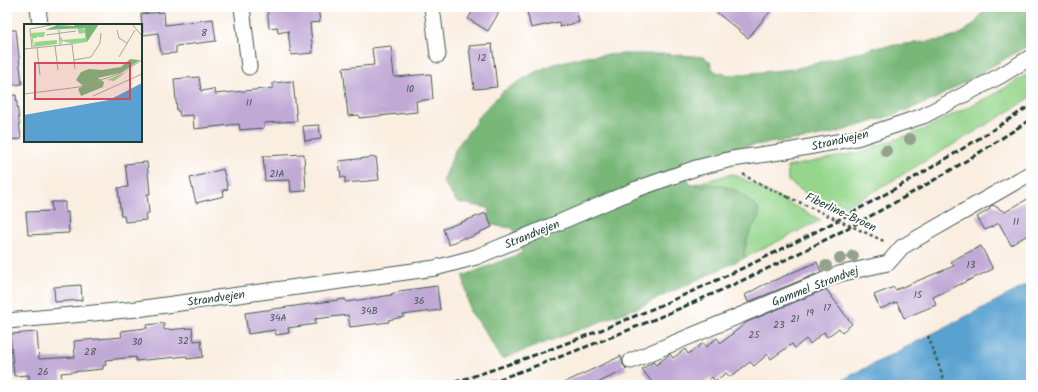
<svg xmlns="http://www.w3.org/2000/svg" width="1038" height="392" viewBox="0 0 1038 392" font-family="Kalam,sans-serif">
  <rect width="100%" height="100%" fill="#fff"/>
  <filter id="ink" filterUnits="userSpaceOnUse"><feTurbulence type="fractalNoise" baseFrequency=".025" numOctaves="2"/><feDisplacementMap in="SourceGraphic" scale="8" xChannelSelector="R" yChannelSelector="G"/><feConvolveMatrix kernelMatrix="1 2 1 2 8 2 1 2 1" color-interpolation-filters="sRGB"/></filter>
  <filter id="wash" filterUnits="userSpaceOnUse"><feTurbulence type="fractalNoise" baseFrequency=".012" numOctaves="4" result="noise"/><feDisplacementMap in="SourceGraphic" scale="16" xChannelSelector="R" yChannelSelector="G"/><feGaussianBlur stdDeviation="0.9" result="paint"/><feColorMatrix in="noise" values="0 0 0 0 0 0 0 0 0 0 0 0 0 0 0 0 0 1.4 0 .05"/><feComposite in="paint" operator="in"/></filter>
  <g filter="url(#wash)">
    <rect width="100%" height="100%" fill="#faeee1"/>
    <path fill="#95d68c" stroke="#5a8a60" d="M1031,72V97L1013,109L868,195L843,206H824L788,181L787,167L860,152L922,130L998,92Z
      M732,174L736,175L821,220L744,258C745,243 750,230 758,218L690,185Z"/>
    <path fill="#78b778" stroke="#4c7a56" d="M986,7H1031V44L933,100L894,115L835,133L811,138L737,147L683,160L690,185C716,183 731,184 751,202C755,205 760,209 759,214C759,220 754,223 752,228C747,237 744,248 744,258L639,307L502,359L478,321L470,312L463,276L522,253L513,228L497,226L490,223L488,208L457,202L443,182L456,148L476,122L477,118L502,92L535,72L554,64L586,56L623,54H668L704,57L710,62L712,68L716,72L729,75L794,69L878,47L942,40L953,37L964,32L977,21Z"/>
    <path fill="#59a1d0" stroke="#3c6f82" d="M1031,283V385H833L848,377Z"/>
    <g id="blocks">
      <path fill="#c1a9d6" d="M267,7H318L320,22L310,23L313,53L291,55L288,31L278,33L277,27L269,28Z
        M475,7H502L488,31L468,19Z
        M526,7H576L579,22L560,27L559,22L531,28Z
        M710,7H774L748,38Z
        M164,12L165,25L213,19L216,41L176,46V53L161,54L158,33L143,35L141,14Z
        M7,30H16L22,84L7,86Z
        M492,44L497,87L474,89L469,46Z
        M391,46L394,77L431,74L433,99L416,101L417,112L359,118V115L348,116L343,68L374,65L372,48Z
        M199,77L201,91L214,89L215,94L273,88V83L293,81L297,121L264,123V128L240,130L239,124L194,129L193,115L180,116L179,111H177L174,79Z
        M16,95L21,139L7,140V96Z
        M319,125L321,139L305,141L303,126Z
        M304,154L306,191L291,192L290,180L265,181L263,156Z
        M376,157L379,180L345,183V177L341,178L339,161Z
        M147,162L150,194H147L149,213L145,214L146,220L125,222L124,216H121L118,188L128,187L125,164Z
        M223,169L228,189L223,190L224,196L196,203L190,178Z
        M1031,197V233L1011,245L999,223L985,230L977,217L990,209L989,207L993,205L1005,212Z
        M51,202H65V212H68L69,233L28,235L26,212L52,211Z
        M486,213L492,227L480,232V233L466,239L465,237L449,245L443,229Z
        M981,246L993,269L933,297L936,305L904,318L897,302L880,309L874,295L894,287L895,290L954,266L951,261Z
        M817,262L821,272L748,302L745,295L761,286Z
        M81,285L82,300L55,302L54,287Z
        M437,286L440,310L403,315L404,317L388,320L389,322L350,327L348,315L315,319L316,324L288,328L289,333L276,335L275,330L248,334L245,313L345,299L346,302L392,295L391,294L399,292V291Z
        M826,289L852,324L842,332L839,328L827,337L824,332L810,344L806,339L795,348L792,344L771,359L768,354L754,366L750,362L730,377L726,373L715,381L712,377L702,385H654L642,369L653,362L656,365L670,354L673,358L685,349L688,354L703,343L706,347L717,338L721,343L747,322Z
        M164,323V330L192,328L194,341L201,340L203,357L187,359V356L136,361V357L105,360L106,365L103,366V369L61,373L62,380L54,382L52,385L29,384V375L14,376L10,334L37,332L39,359L75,357L74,341L122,337L121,331L147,328L146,325Z
        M621,356L623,365L627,369L593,385H559Z"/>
    </g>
  </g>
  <g filter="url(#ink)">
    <use href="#blocks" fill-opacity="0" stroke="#40584e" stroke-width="1"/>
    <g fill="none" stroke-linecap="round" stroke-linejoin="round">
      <defs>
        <path id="street" d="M38,7L40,25
          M242,7L249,67
          M432,7L438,55
          M7,321L137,309L435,268L476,257L558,223L637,189L696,168L732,159L787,151L857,138L923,116L1000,76L1031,57
          M631,361L839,274L888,263L902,247L1031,173"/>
      </defs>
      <use href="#street" stroke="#40584e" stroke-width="17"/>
      <path stroke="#40584e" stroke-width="2.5" stroke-dasharray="3 3" stroke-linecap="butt" d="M743,174L755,182L788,197
        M928,336L946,385"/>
      <use href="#street" stroke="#fff" stroke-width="15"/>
      <path stroke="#1f3d34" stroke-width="3" stroke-dasharray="6 3" stroke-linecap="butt" d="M446,385C652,320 850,225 1031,105
        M482,385C673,319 863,232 1031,119"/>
      <path stroke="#40584e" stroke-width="2.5" stroke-dasharray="3 3" stroke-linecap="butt" d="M788,197L886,242"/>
    </g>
    <g fill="#92a28e">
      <circle cx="910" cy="139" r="6"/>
      <circle cx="886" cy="151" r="6"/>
      <circle cx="853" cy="256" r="6"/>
      <circle cx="840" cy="258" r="6"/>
      <circle cx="826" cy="266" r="6"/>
    </g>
  </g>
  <g text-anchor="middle" stroke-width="4" stroke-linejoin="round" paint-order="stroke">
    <g font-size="10" fill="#48585c">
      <text x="204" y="36">8</text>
      <text x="482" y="61">12</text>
      <text x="410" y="92">10</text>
      <text x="249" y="106">11</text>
      <text x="277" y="177">21A</text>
      <text x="1016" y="225">11</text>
      <text x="971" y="268">13</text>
      <text x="918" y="298">15</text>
      <text x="419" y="304">36</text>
      <text x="827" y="311">17</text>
      <text x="369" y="314">34B</text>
      <text x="810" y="316">19</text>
      <text x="278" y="321">34A</text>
      <text x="795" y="322">21</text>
      <text x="779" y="328">23</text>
      <text x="754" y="338">25</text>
      <text x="183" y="344">32</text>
      <text x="137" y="345">30</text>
      <text x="90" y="355">28</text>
      <text x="43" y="375">26</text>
    </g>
    <g font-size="12" fill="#1f3d34" stroke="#fff">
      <text transform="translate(840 140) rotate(-13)" y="4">Strandvejen</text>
      <text transform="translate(841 212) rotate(25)" y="4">Fiberline-Broen</text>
      <text transform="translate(532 234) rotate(-22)" y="4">Strandvejen</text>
      <text transform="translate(815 286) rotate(-21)" y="4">Gammel Strandvej</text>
      <text transform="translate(216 298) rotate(-8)" y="4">Strandvejen</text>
    </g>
  </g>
  <g transform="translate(24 24)">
    <rect width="118" height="118" fill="#faeee1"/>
    <path d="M53,3L62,5L63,18L49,20L39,17L37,20L36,12L39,16L61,14V9L55,10ZM21,8L20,13H14L13,11V14H9L10,23L11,18L21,17L33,16V20L9,23L7,9ZM118,37L90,57L83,56L102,48Z" fill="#95d68c"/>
    <path d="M51,0H75L63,18L61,4L21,6L33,1L50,2ZM106,35L116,36L96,49L74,54L80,58L79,63L57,72L54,65L59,62L52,56L57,48L65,45L78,46L97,43Z" fill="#78b778"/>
    <path d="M118,59V118H0V91L85,76Z" fill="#59a1d0"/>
    <path fill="none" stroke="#a2a79c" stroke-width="1" d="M108,0L118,12M35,6L36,21M93,6L95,14L103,19M22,11L52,7M31,22L34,46M8,24L6,5L32,0M13,24L16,51M0,25L48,20L51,45M95,33L111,6M50,36L67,33L76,19L77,9M0,70L55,63L95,50L118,36M69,72L118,50"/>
    <path fill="#d1495b" fill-opacity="0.15" stroke="#d1495b" stroke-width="2" d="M11,39H106V75H11Z"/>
    <rect width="118" height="118" fill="none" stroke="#1f3d34" stroke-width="2"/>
  </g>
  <rect width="1038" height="392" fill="none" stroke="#fff" stroke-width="24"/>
</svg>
